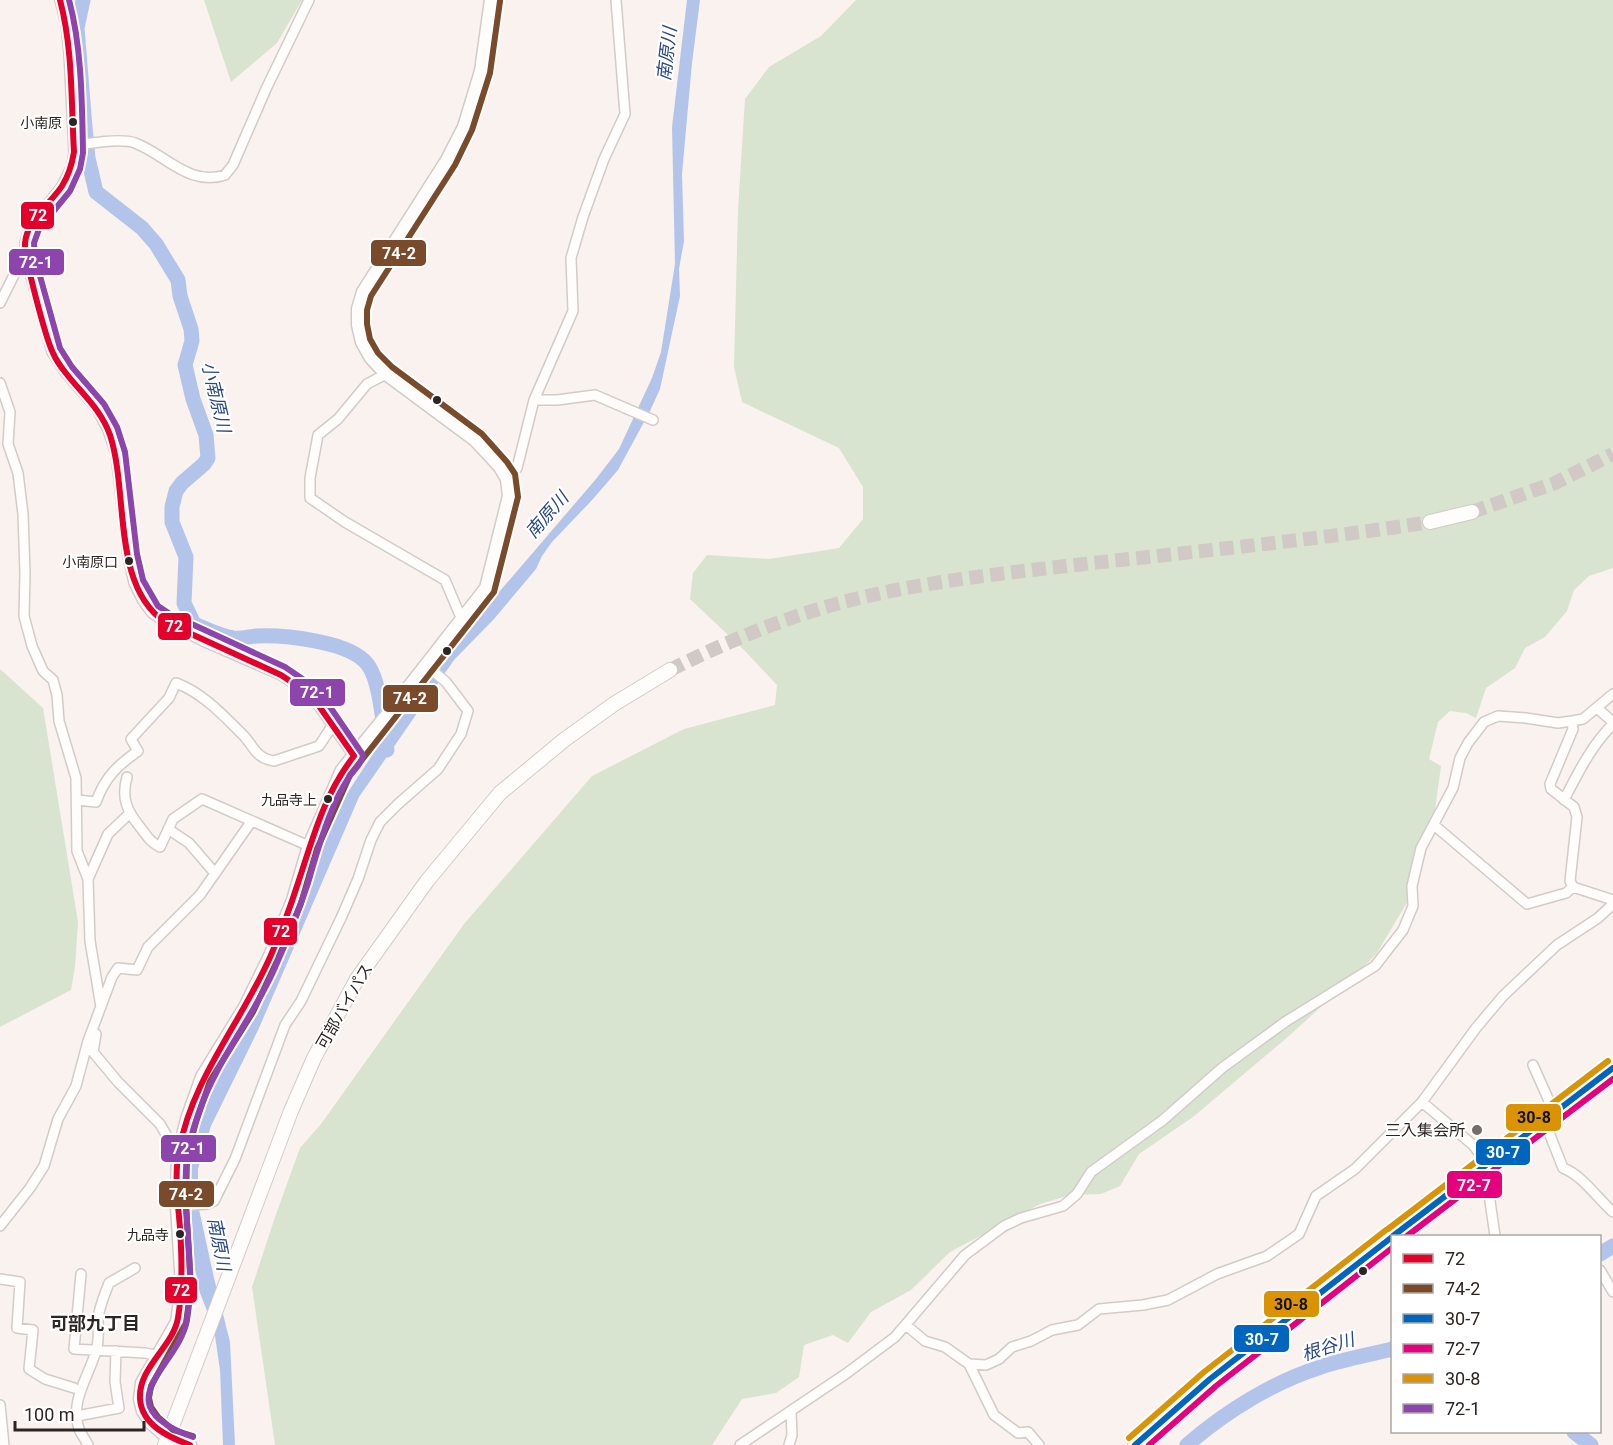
<svg xmlns="http://www.w3.org/2000/svg" width="1613" height="1445" viewBox="0 0 1613 1445" font-family="Roboto,'Noto Sans JP',sans-serif">
  <rect width="100%" height="100%" fill="#f9f2ee"/>
  <path fill="#d8e4cf" d="M204,0H302L277,43L231,82Z
    M856,0H1613V568L1589,576L1574,590L1567,611L1545,637L1525,648L1515,668L1486,688L1476,718L1466,713L1450,711L1438,722L1429,759L1441,766L1432,832L1412,894L1377,953L1359,972L1290,1035L1193,1117L1139,1154L1120,1186L1101,1194L1070,1195L1040,1204L950,1252L911,1290L871,1312L848,1343L833,1335L804,1345L799,1377L776,1393L742,1399L712,1445H275L252,1287L275,1217L300,1148L321,1124L464,924L592,776L684,729L775,705L777,685L744,650L690,599L693,573L707,555L769,559L839,548L863,519V487L839,448L742,402L734,367L738,210L745,99L769,67L821,36Z
    M0,669L43,708L78,922L75,967L71,990L0,1027Z"/>
  <path fill="#b2c4ea" d="M687,0H700L692,63L682,174L684,241L679,269L680,296L660,389L650,411L618,470L593,499L552,542L542,556L536,569L494,619L454,660L359,797L259,1028L211,1126L198,1169V1205L214,1278L230,1342L235,1445H223L220,1370L214,1329L200,1293L187,1230L183,1178L194,1129L228,1059L278,946L312,858L348,792L393,723L440,661L596,479L619,449L652,378L661,352L675,264L672,127Z"/>
  <g fill="none" stroke-linecap="round" stroke-linejoin="round">
    <path stroke="#b2c4ea" stroke-width="15" d="M83,0L77,28L85,127L88,158L96,192L142,228L156,244L178,280L180,296L191,329L192,341L185,365L193,399L206,435L208,458L204,464L182,483L176,491L172,507V522L186,557L184,603L194,624C207,629 220,636 233,638C241,639 248,637 256,636C284,635 351,641 368,665C381,683 383,728 387,750
      M1600,1254L1613,1246
      M1574,1432L1591,1445
      M1187,1445C1225,1412 1273,1382 1321,1367C1344,1359 1369,1355 1392,1349"/>
    <path stroke="#d0c9c5" stroke-width="14" stroke-dasharray="14 7" stroke-linecap="butt" d="M1472,512L1555,483L1613,454
      M670,670C728,641 788,616 851,600C927,581 1006,573 1084,564C1199,551 1315,540 1430,522"/>
    <defs>
      <path id="minor" d="M60,0L66,23L69,53L74,152L72,166L62,186L31,225L25,242L26,259L52,352L65,372L97,409L108,430L116,454L128,556L134,583L143,601L152,613L165,622L203,641L281,675L302,689L319,706L354,756
        M74,146C89,143 121,138 135,143C165,154 189,187 225,175L233,165L266,89L309,0
        M0,303L18,267L26,259
        M386,374L367,384L338,419L318,435L310,478V498L345,522L445,580L462,620
        M0,383L10,412L8,444L18,473L23,514L25,573L24,616L32,646L43,671L53,680L57,695L59,721L76,778L77,851L88,879L90,941L101,1007
        M534,400H557L595,395L653,420
        M507,479L517,468L534,400L573,311L571,258L583,217L604,159L625,114L616,0
        M1598,709L1613,722
        M1572,721L1573,729L1550,784L1551,789L1574,807L1577,817L1570,881L1573,887
        M131,739L169,698L176,683C203,693 223,715 243,735C254,746 255,758 274,761L319,746L332,726
        M127,777C121,798 127,811 140,827C148,837 148,840 160,847L173,819L202,799L309,846
        M77,800L96,802C105,777 117,766 138,751L132,741
        M1564,800C1578,773 1591,746 1613,724
        M1434,825L1527,904L1566,893L1573,887
        M168,829L189,843L214,872
        M88,879L108,834L129,814
        M1573,887L1613,900
        M96,1034L93,1052L118,1082L160,1124L178,1155
        M1533,1065L1554,1112
        M1422,1102L1473,1145L1484,1159L1495,1236
        M1544,1120L1563,1168C1582,1175 1597,1198 1613,1212
        M177,1206L207,1204L214,1201L235,1159L285,1025L301,1001L341,918L358,879L371,840L380,822L398,804L438,769L461,734L468,711L446,682L426,665
        M0,1226L30,1188L44,1166L58,1119L76,1086L88,1041L112,977L118,968L137,970L148,947L200,895L251,822
        M1600,1270L1613,1292
        M81,1274L74,1349L145,1353L159,1356
        M0,1279L20,1282L17,1328L33,1330L29,1369L45,1379L74,1388
        M906,1325L925,1341L945,1347L969,1364L994,1415L1018,1433L1028,1432L1039,1445
        M969,1364L986,1365L999,1359L1012,1347L1031,1341L1052,1330L1078,1325L1099,1309L1143,1305L1168,1300L1217,1274L1267,1256L1299,1234L1316,1196L1355,1169L1422,1102L1476,1028L1503,996L1557,945L1598,918L1613,904
        M0,1405L4,1445
        M77,1416L119,1408L115,1382L116,1351
        M88,1445C85,1439 81,1434 79,1429C69,1399 91,1374 97,1347C99,1338 98,1329 98,1319C99,1307 105,1294 109,1283L135,1268
        M740,1445L847,1373L895,1337L965,1255L1004,1226L1021,1218L1063,1206L1077,1194L1091,1172L1163,1120L1222,1068L1285,1022L1375,966L1403,930L1413,906L1412,886L1421,848L1453,788L1460,758L1468,743L1484,722L1498,716L1526,718L1558,723L1572,721L1583,719L1613,694
        M789,1445L792,1435L791,1412"/>
      <path id="major" d="M190,1445L168,1438L151,1423L143,1411L140,1399L142,1383L177,1322L182,1287L177,1206L178,1155L187,1119L202,1077L245,1007L270,956L293,900L309,846L342,770L386,716L486,588L509,496L507,479L500,467L475,440L386,374L371,358L362,342L358,325V309L363,292L447,160L464,127L481,71L491,0"/>
      <path id="highway" d="M1430,522L1472,512
        M1393,1236L1613,1068
        M165,1445L291,1111L314,1058L357,979L427,881L500,793L564,740L614,704L670,670
        M1135,1445L1210,1379L1392,1237"/>
    </defs>
    <use href="#minor" stroke="#d2cbc7" stroke-width="12"/>
    <use href="#major" stroke="#d2cbc7" stroke-width="15"/>
    <use href="#highway" stroke="#d2cbc7" stroke-width="16"/>
    <use href="#minor" stroke="#fefdfc" stroke-width="9"/>
    <use href="#major" stroke="#fefdfc" stroke-width="12"/>
    <use href="#highway" stroke="#fefdfc" stroke-width="14"/>
    <defs>
      <path id="bus-1" d="M60,0C73,49 71,101 74,152C72,164 69,175 62,186C50,204 27,220 25,243C24,257 46,339 53,353C56,360 61,367 65,372C81,393 101,409 110,435C129,493 111,585 165,622L281,675L302,689L319,706L354,756
        M190,1445C168,1437 142,1425 140,1399C138,1367 173,1347 178,1318C183,1288 182,1258 180,1228C178,1203 174,1176 179,1151C192,1078 242,1022 271,955C281,932 290,908 298,883C313,838 324,794 354,756"/>
      <path id="bus-2" d="M193,1436L173,1430L158,1417L151,1407L149,1398L151,1386L186,1323L191,1287L186,1206L187,1156L196,1122L210,1081L253,1012L278,959L301,903L317,849L350,775L494,592L518,497L515,474L507,462L482,434L392,367L378,353L370,339L367,324V310L371,296L455,165L472,130L490,73L500,1"/>
      <path id="bus-3" d="M1393,1236L1613,1068
        M1135,1445L1210,1379L1392,1237"/>
      <path id="bus-4" d="M1407,1236L1613,1079
        M1149,1445L1216,1386L1392,1248"/>
      <path id="bus-5" d="M1388,1229L1608,1061
        M1129,1438L1204,1372L1386,1230"/>
      <path id="bus-6" d="M69,0C82,48 82,104 83,153L80,169L70,191L39,229L34,243L35,258L60,348L72,367L104,404L117,427L125,452L137,554L143,580L158,606L170,614L285,667L307,682L326,701L363,755C362,764 354,770 349,777C342,788 336,799 332,810C322,833 315,859 308,883C298,913 286,943 273,972C251,1020 216,1062 199,1112C194,1126 189,1142 187,1156C181,1211 196,1265 187,1320C179,1367 101,1404 193,1437"/>
    </defs>
    <use href="#bus-1" stroke="#fff" stroke-width="10"/>
    <use href="#bus-2" stroke="#fff" stroke-width="10"/>
    <use href="#bus-3" stroke="#fff" stroke-width="10"/>
    <use href="#bus-4" stroke="#fff" stroke-width="10"/>
    <use href="#bus-5" stroke="#fff" stroke-width="10"/>
    <use href="#bus-6" stroke="#fff" stroke-width="10"/>
    <use href="#bus-1" stroke="#e4002b" stroke-width="6"/>
    <use href="#bus-2" stroke="#7a4b2a" stroke-width="6"/>
    <use href="#bus-3" stroke="#0065bd" stroke-width="6"/>
    <use href="#bus-4" stroke="#e5007d" stroke-width="6"/>
    <use href="#bus-5" stroke="#d99305" stroke-width="6"/>
    <use href="#bus-6" stroke="#8e44ad" stroke-width="6"/>
  </g>
  <g fill="#2c2521" stroke="#fff" stroke-width="2">
    <circle cx="73" cy="122" r="5"/>
    <circle cx="437" cy="400" r="5"/>
    <circle cx="129" cy="561" r="5"/>
    <circle cx="447" cy="651" r="5"/>
    <circle cx="328" cy="799" r="5"/>
    <circle cx="180" cy="1234" r="5"/>
    <circle cx="1363" cy="1271" r="5"/>
  </g>
  <circle fill="#746d69" stroke="#fff" stroke-width="2" cx="1477" cy="1130" r="6"/>
  <g text-anchor="middle" stroke-width="4.5" stroke-linejoin="round" paint-order="stroke">
    <g font-size="14" fill="#2c2521" stroke="#fff" text-anchor="end">
      <text x="62" y="128">小南原</text>
      <text x="118" y="567">小南原口</text>
      <text x="317" y="805">九品寺上</text>
      <text x="169" y="1240">九品寺</text>
    </g>
    <g font-size="16" fill="#2c2521" stroke="#fff">
      <text transform="translate(344 1006) rotate(-60)" y="6">可部バイパス</text>
    </g>
    <g font-size="16" fill="#2c2521" stroke="#fff" text-anchor="end">
      <text x="1465" y="1136">三入集会所</text>
    </g>
    <g font-size="18" font-style="italic" fill="#284789" stroke="#fff">
      <text transform="translate(667 54) rotate(-83)" y="6">南原川</text>
      <text transform="translate(216 397) rotate(77)" y="6">小南原川</text>
      <text transform="translate(547 515) rotate(-49)" y="6">南原川</text>
      <text transform="translate(219 1244) rotate(79)" y="6">南原川</text>
      <text transform="translate(1328 1347) rotate(-17)" y="6">根谷川</text>
    </g>
    <g font-size="18" font-weight="bold" fill="#2c2521" stroke="#fff">
      <text x="95" y="1330">可部九丁目</text>
    </g>
  </g>
  <g stroke="#fff" stroke-width="2">
    <rect x="20" y="201" width="35" height="29" rx="6" fill="#e4002b"/>
    <rect x="370" y="239" width="57" height="28" rx="6" fill="#7a4b2a"/>
    <rect x="8" y="248" width="57" height="28" rx="6" fill="#8e44ad"/>
    <rect x="157" y="612" width="35" height="29" rx="6" fill="#e4002b"/>
    <rect x="289" y="678" width="57" height="29" rx="6" fill="#8e44ad"/>
    <rect x="382" y="684" width="57" height="29" rx="6" fill="#7a4b2a"/>
    <rect x="263" y="917" width="35" height="29" rx="6" fill="#e4002b"/>
    <rect x="1505" y="1103" width="57" height="29" rx="6" fill="#d99305"/>
    <rect x="160" y="1134" width="57" height="29" rx="6" fill="#8e44ad"/>
    <rect x="1475" y="1138" width="56" height="28" rx="6" fill="#0065bd"/>
    <rect x="1446" y="1170" width="57" height="29" rx="6" fill="#e5007d"/>
    <rect x="158" y="1180" width="57" height="28" rx="6" fill="#7a4b2a"/>
    <rect x="164" y="1276" width="34" height="28" rx="6" fill="#e4002b"/>
    <rect x="1263" y="1290" width="57" height="28" rx="6" fill="#d99305"/>
    <rect x="1233" y="1324" width="57" height="29" rx="6" fill="#0065bd"/>
  </g>
  <g font-size="16" text-anchor="middle" font-weight="bold" fill="#fff">
    <text x="38" y="221">72</text>
    <text x="399" y="259">74-2</text>
    <text x="36" y="268">72-1</text>
    <text x="174" y="632">72</text>
    <text x="317" y="698">72-1</text>
    <text x="410" y="704">74-2</text>
    <text x="281" y="937">72</text>
    <text x="188" y="1154">72-1</text>
    <text x="1503" y="1158">30-7</text>
    <text x="1474" y="1191">72-7</text>
    <text x="186" y="1200">74-2</text>
    <text x="181" y="1296">72</text>
    <text x="1262" y="1345">30-7</text>
  </g>
  <g font-size="16" text-anchor="middle" font-weight="bold" fill="#111">
    <text x="1534" y="1123">30-8</text>
    <text x="1291" y="1310">30-8</text>
  </g>
  <rect x="1391" y="1235" width="210" height="198" fill="#ffffff" stroke="#aba8a6" stroke-width="1.5"/>
  <rect x="1403" y="1254" width="30" height="9" fill="#e4002b" stroke="#aba8a6" stroke-width="1.5"/>
  <text x="1445" y="1265" font-size="18" fill="#2c2521">72</text>
  <rect x="1403" y="1284" width="30" height="9" fill="#7a4b2a" stroke="#aba8a6" stroke-width="1.5"/>
  <text x="1445" y="1295" font-size="18" fill="#2c2521">74-2</text>
  <rect x="1403" y="1314" width="30" height="9" fill="#0065bd" stroke="#aba8a6" stroke-width="1.5"/>
  <text x="1445" y="1325" font-size="18" fill="#2c2521">30-7</text>
  <rect x="1403" y="1344" width="30" height="9" fill="#e5007d" stroke="#aba8a6" stroke-width="1.5"/>
  <text x="1445" y="1355" font-size="18" fill="#2c2521">72-7</text>
  <rect x="1403" y="1374" width="30" height="9" fill="#d99305" stroke="#aba8a6" stroke-width="1.5"/>
  <text x="1445" y="1385" font-size="18" fill="#2c2521">30-8</text>
  <rect x="1403" y="1404" width="30" height="9" fill="#8e44ad" stroke="#aba8a6" stroke-width="1.5"/>
  <text x="1445" y="1415" font-size="18" fill="#2c2521">72-1</text>
  <path d="M15 1421v9h129v-9" fill="none" stroke="#2c2521" stroke-width="3"/>
  <text x="24" y="1421" font-size="18" fill="#2c2521" stroke="#ffffff" stroke-width="4.5" paint-order="stroke">100 m</text>
</svg>
